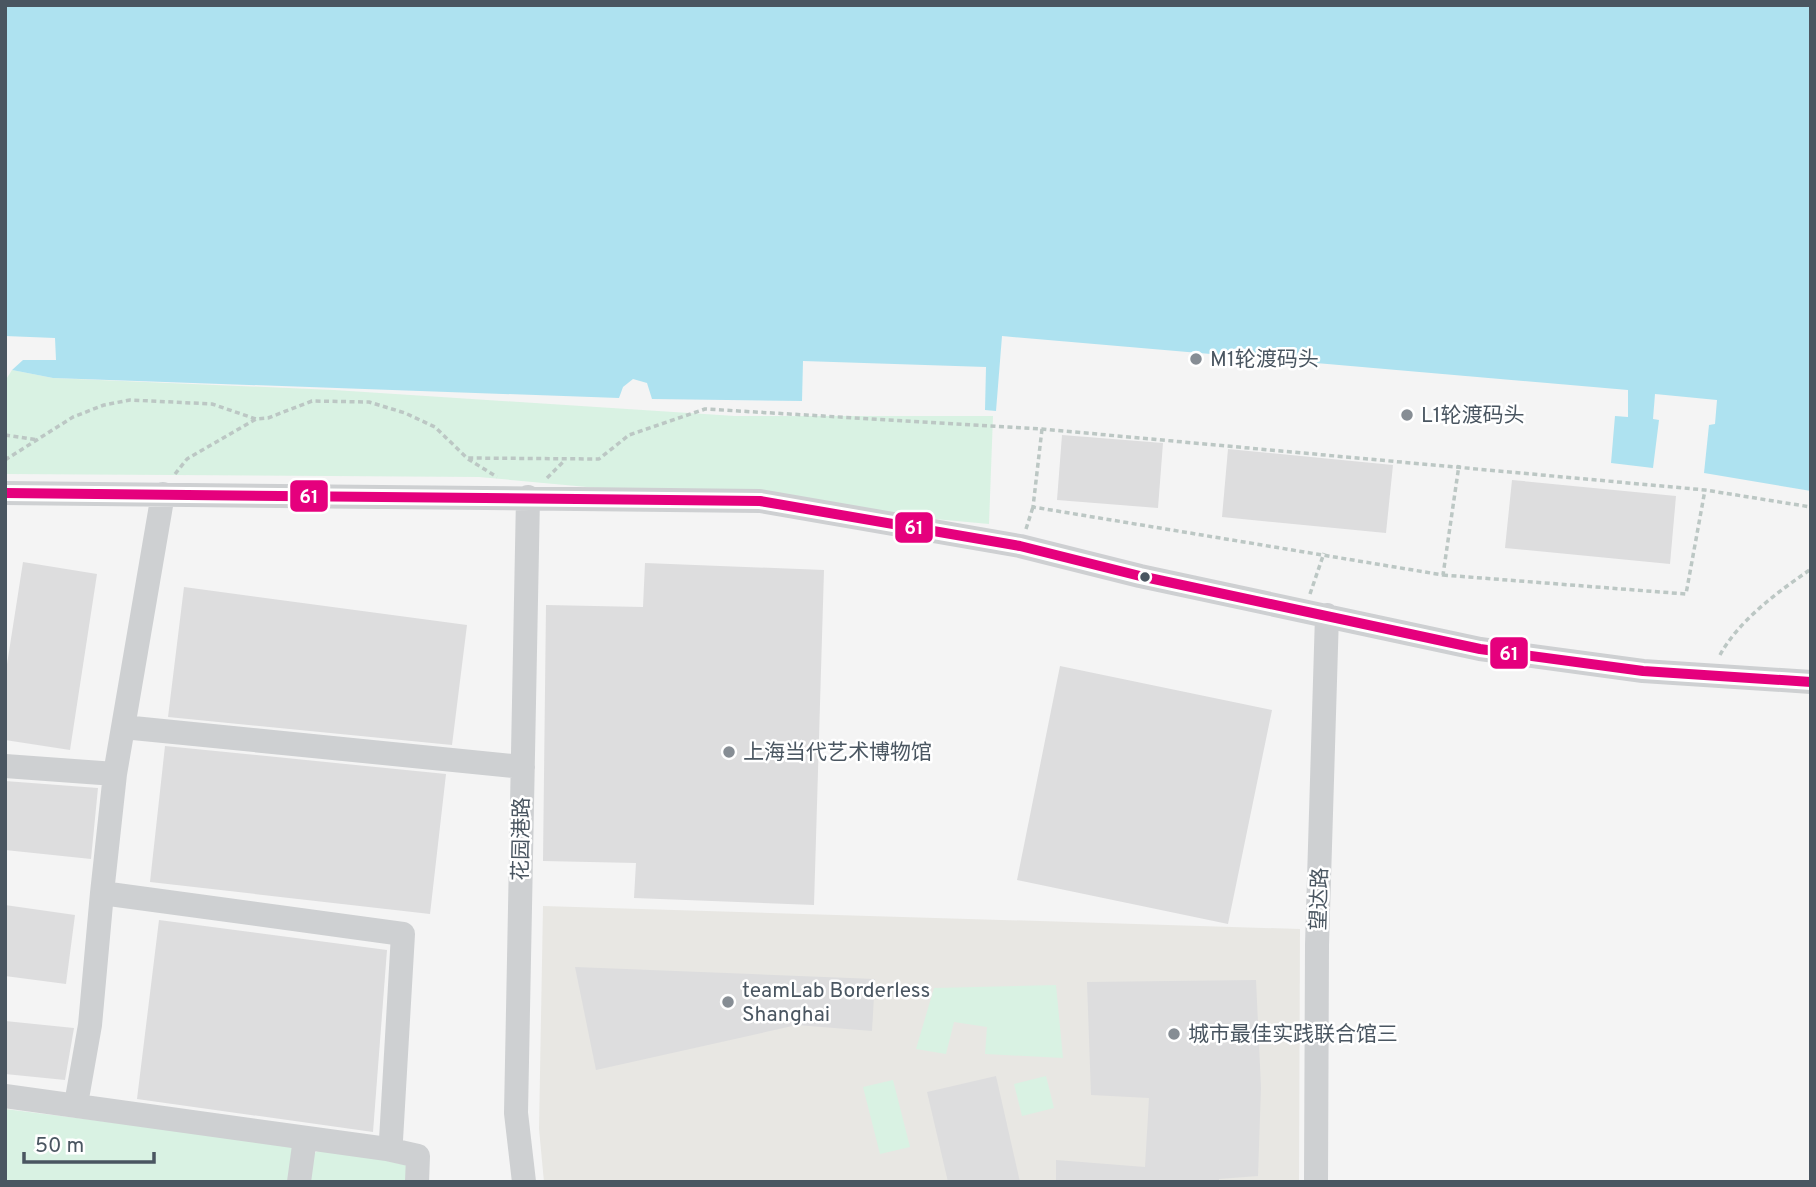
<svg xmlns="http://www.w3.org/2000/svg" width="1816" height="1187" viewBox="0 0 1816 1187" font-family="Overpass,'Noto Sans SC',sans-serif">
  <rect width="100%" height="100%" fill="#f4f4f4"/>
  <path fill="#e8e7e3" d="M543,906L1300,929L1299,1182H544L539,1129Z"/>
  <path fill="#d9f2e3" d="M12,370L53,378L334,390L735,416H993L989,524L479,477L5,474V381Z
    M1056,985L1063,1058L985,1054L987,1027L954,1022L946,1054L916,1049L934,988Z
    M1046,1076L1054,1108L1022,1116L1014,1084Z
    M893,1080L910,1147L880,1154L863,1087Z
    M5,1109L293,1145L289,1182H5Z
    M324,1147L406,1165V1182H309L313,1154Z"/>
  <path fill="#aee2f0" d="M5,5H1811V491L1704,473L1709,425L1715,424L1717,400L1655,394L1653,419L1659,420L1653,468L1611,463L1615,416L1628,417V390L1002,336L996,411L985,410L986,367L803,361L802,401L652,399L647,383L633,379L623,387L619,398L53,378L12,370L23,360H56L55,338L5,336Z"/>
  <path fill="#ddddde" d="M1062,435L1163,443L1158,508L1057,500Z
    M1228,449L1393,465L1386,533L1222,517Z
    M1512,480L1676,496L1670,564L1505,548Z
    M23,562L97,574L70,750L5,740V677Z
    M645,563L824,570L814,905L634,898L636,863L543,861L546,605L643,607Z
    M184,587L467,625L452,745L168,717Z
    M1060,666L1272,710L1228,924L1017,880Z
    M165,746L446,774L430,914L150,882Z
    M5,781L98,788L91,859L5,850Z
    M5,905L75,915L66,984L5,976Z
    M159,920L387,950L373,1132L137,1099Z
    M575,967L875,979L872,1031L797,1025L596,1070Z
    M1256,980L1261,1087L1258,1176L1219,1179V1182H1056V1160L1145,1167L1149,1098L1091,1095L1087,982Z
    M5,1021L74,1028L65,1080L5,1074Z
    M996,1076L1020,1182H948L927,1092Z"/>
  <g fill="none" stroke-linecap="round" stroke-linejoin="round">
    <path stroke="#bcc7c4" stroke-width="3.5" stroke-dasharray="5 3.5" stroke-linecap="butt" d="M1042,429L1033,507L1443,575L1459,465
      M5,435L38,440
      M468,459L497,477
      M5,460L73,417L104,405L130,400L212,404L256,419L268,418L312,401L369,402L405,413L435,427L467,458L599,459L629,435L705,409L1042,429L1705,490L1811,507
      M175,474L187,459L256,419
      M547,478L564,461
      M1026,529L1033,507
      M1443,575L1686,594L1705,490
      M1310,594L1324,553
      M1720,655C1739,620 1779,591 1811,569"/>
    <path stroke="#ced0d2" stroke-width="24" d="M5,493L760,501L1020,546L1140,576L1480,649L1643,671L1811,682
      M123,727L523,767
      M5,766L115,774L163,494
      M102,893L115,774
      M5,1096L387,1149L418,1156L417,1182
      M76,1104L90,1025L102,893L403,934L391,1140L387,1149
      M299,1182L305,1138
      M524,1182L516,1113L528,497
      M1316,1182L1317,945L1327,615"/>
    <defs>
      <path id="bus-1" d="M5,493L760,501L1020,546L1140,576L1480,649L1643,671L1811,682"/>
    </defs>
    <use href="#bus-1" stroke="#fff" stroke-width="16"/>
    <use href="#bus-1" stroke="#e5007d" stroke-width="10"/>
  </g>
  <g fill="#868d94" stroke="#fff" stroke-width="2.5">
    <circle cx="1196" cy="359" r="7"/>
    <circle cx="1407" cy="415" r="7"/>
    <circle cx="729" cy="752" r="7"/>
    <circle cx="728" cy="1002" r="7"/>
    <circle cx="1174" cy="1034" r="7"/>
  </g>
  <circle fill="#4a5661" stroke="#fff" stroke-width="2.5" cx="1145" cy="577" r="6"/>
  <g text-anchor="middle" stroke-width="5" stroke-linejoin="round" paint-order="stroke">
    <g font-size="21" fill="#4a5661" stroke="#fff" text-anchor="start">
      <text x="1210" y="366">M1轮渡码头</text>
      <text x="1421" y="422">L1轮渡码头</text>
      <text x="743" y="759">上海当代艺术博物馆</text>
      <text x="742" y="997">teamLab Borderless<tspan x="742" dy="24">Shanghai</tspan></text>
      <text x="1188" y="1041">城市最佳实践联合馆三</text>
    </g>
    <g font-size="21" fill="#4a5661" stroke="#fff">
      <text transform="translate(521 839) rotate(-89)" y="7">花园港路</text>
      <text transform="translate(1319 899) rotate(-88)" y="7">望达路</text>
    </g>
  </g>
  <g stroke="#fff" stroke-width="2.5">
    <rect x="289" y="479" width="40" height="34" rx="7" fill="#e5007d"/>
    <rect x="894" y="511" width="40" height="33" rx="7" fill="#e5007d"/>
    <rect x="1489" y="636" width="40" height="34" rx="7" fill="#e5007d"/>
  </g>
  <g font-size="19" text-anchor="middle" font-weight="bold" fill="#fff">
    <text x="309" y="503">61</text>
    <text x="914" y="534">61</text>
    <text x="1509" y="660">61</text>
  </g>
  <rect width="1816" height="1187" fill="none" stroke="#4a5661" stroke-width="14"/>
  <path d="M24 1152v10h130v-10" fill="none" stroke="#4a5661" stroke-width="3.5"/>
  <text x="35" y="1152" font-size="21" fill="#4a5661" stroke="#ffffff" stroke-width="5" paint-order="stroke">50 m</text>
</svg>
